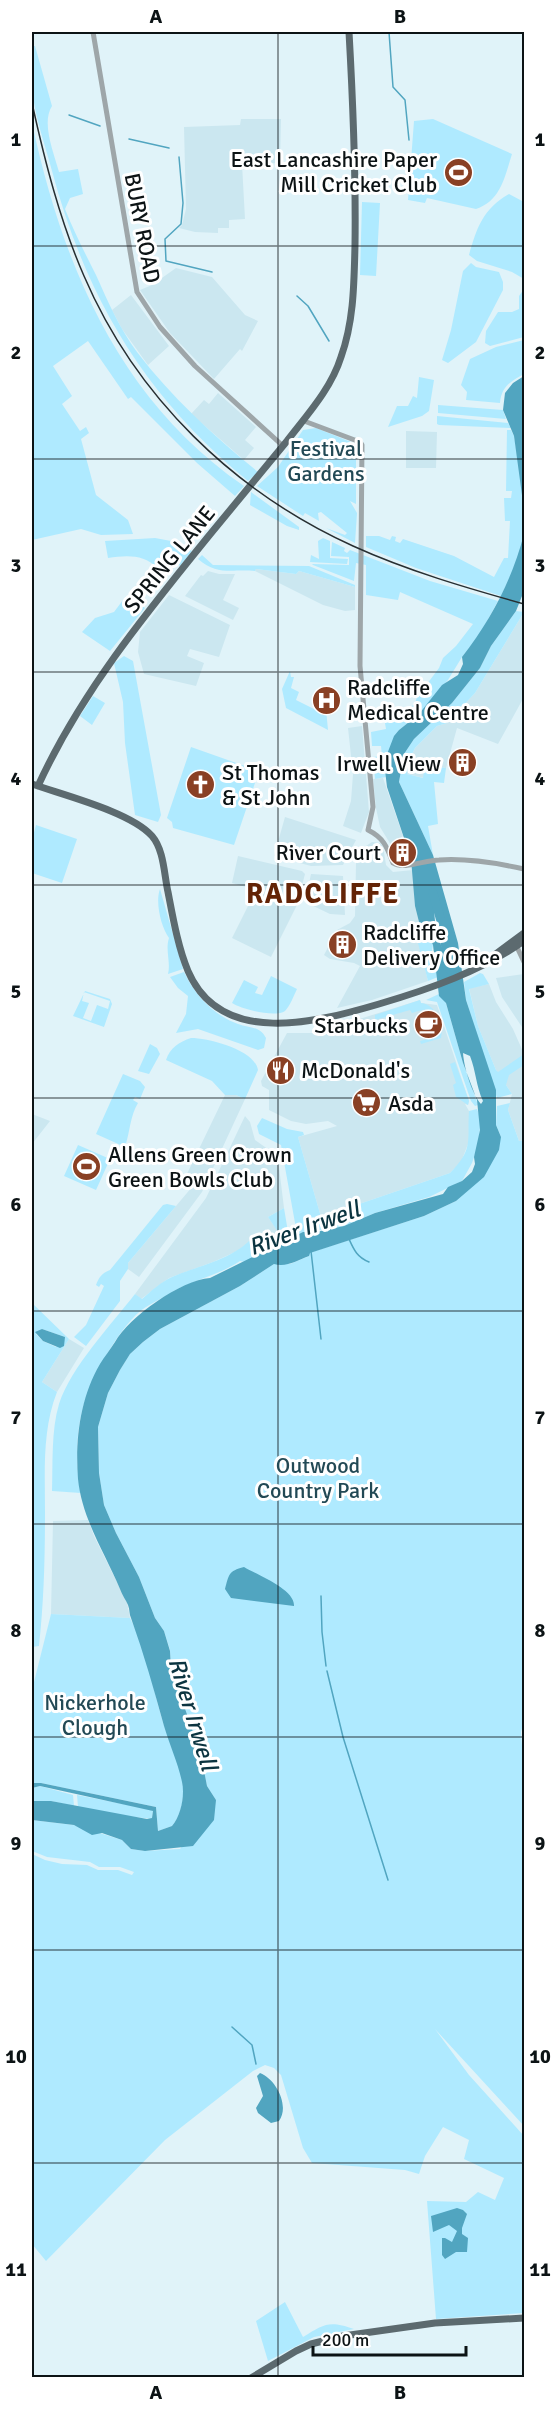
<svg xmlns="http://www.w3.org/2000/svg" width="556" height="2409" viewBox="0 0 556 2409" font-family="Signika,sans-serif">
  <rect width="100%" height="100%" fill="#e0f3f9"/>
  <path fill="#cbe7f0" d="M241,119H281L280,163L242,164L245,219L229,220V228H218V233L195,232L179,228L182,225L186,209L184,127L240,125Z
    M176,268L212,277L245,315L258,321L242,351L240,349L214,379L170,333L140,290L152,285Z
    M131,295L169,346L148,365L122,329L112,310Z
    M218,393L256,427L245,440L254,448L244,460L191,414L204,400L209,404Z
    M406,431L437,432L436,468H406Z
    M256,569L296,574L299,571L355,587V610L345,611L323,605L255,571Z
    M208,571L219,574H235L223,600L239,608L233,620L185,596L201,575L203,576Z
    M169,595L230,625L219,657L190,649L187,656L204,663L196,686L144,674L138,652L140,632Z
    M524,612V697L498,744L457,728L446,768L425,765L424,778L407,774L410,758L415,748L437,726L447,723L475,693Z
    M362,726L369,812L361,833L343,826L351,801L353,774L348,728Z
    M383,778L403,836L391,845L380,827L376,808L373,779Z
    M285,817L356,840L343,865L311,866L274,856Z
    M372,842L380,843L383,846L386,865L393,872L413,870L415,906L420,926L415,928L428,981L372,1000L337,1008L360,966L354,963L330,959L324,955L337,930L350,923L355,916L356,863L363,848Z
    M238,856L302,871L305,874L297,905L271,957L232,938L256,890L232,883Z
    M311,874L343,876L345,915L330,914L305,902Z
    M524,974V1030L502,997L496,978Z
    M489,984L496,1002L513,1029L524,1054V1140L519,1141L508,1110L512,1094L496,1070L478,1026L469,988Z
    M420,1000L421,1003L437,1005L469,1101L468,1105L465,1104L469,1111L470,1139L461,1162L450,1173L321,1217L298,1137L337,1126L328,1121L306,1124L291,1121L269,1110V1090L262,1086L261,1081L287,1033H315Z
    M225,1095H236L245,1099L202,1192L139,1277L128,1269V1263L192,1187L184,1180Z
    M32,1114L50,1121L32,1144Z
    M245,1116L250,1122L255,1140L272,1152L278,1159L284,1208L268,1217L282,1237L263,1249L254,1237L244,1248L213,1262L169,1278L141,1299L135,1294L206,1198Z
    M69,1339L84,1348L57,1392L42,1382Z
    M88,1520L94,1536L127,1602L130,1618L51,1614L53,1521Z"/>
  <path fill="#afeaff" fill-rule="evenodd" d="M32,46H35L52,106C41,123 54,153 59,172L78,169L83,194L70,198L65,209C74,232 85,253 96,275C108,302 120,329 137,352C172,398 214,436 258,472L248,481C145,397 86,298 52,171C45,144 34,115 32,87C30,74 32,60 32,46Z
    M433,119L512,154C505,176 501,201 476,209L427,198L425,203L408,200L414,121Z
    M32,123C63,266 119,400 244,486L235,496L197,463L131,397L128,399L88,341L53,366L72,396L62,404L80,431L86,427L89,433L81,439L96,495L128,520L133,534L101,535L81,529L32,540Z
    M509,194L524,202V279L512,272L477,261L469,255C477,227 483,209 509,194Z
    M362,202L380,203L376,276L360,275Z
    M471,263L476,267L499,272L503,282V290L476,342L448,363L442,360L451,330L463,271Z
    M524,289V337L490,346L485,343L486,331L498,312H512L519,309V296Z
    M524,340V374C511,381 501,387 500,403L466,400L467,392L461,385L470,359L496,347Z
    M419,377L434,380L429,411L422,416L388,427L397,406H408L413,396L417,398Z
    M438,405L503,410L506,419L438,413Z
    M437,416L508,423L511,428L439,425L437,424Z
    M316,428L356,444V504L350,501L357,513L355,543L326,528L345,535L347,533L321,512L318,513L319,521L305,513L303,516L257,486L278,467L303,430Z
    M507,430H511L514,436C519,467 529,502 524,534C521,555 510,577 501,596L416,568L366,547V536H379L390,540L392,536L396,537L395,541L400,543L403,539L454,556L494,577L504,558H508L510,521H505L504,498H511L512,491H506Z
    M251,492L299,527V530L287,526L250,505Z
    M155,538L171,541L192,551L180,566L167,556L158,568C143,554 127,555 108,558L105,541Z
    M323,538L330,541V558L348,559L347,564L310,562L311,555L319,559L318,541Z
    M332,542L345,548L344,551L347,553L350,550L430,581L498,601L479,636L462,657L448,680L419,714L399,730L384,762L386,777L375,779L373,757L382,756L381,746H372L371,732L386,729L383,712L403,710L414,705L418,695L425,696L426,690L424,688L439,668L443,658L456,646L473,624L400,592L398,600L366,595V565L356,563L354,581L313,565L312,564L349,565V557L331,556Z
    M202,555L213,565L309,566L355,585V587L299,571L296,574L256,569L255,571C230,569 218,576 198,559Z
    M126,596L145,608L110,651L82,632L95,618L114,612Z
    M516,611L524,612L475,693L447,723L437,726L415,748L410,758L407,774L423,778L425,765L446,768L444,783L434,782L438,824L428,826L433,855L399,782L404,754L414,739L452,703L480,668L491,646Z
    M124,656L133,661L161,815L158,822L135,815L125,743L123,702L114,663Z
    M290,671L291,677H294L291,688L299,692L296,700L316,710L326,709L328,730L286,708L282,689Z
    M93,696L105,703L92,725L80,716Z
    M191,747L259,771L234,845L173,828L172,822L167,818Z
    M36,825L77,839L62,883L32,873V840Z
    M160,889L183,969L168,974C171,962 165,950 169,938C161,927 155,902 160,889Z
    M420,926L425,927L433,945L432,950L438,977L428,981L414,928Z
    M184,972C195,995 213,1015 238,1024C249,1028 260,1026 266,1038L264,1048L258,1050L198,1029L176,1033L186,1014L188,996L178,988L170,977Z
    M480,973L483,974L489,984L469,989L478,1026L496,1070L498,1072L524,1054V1065L509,1075L506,1085L512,1094L497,1098L466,1000L464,982Z
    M271,976L297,989C294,995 290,1006 285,1011C275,1018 241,1009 232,1003L244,980L258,987L255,993L262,995Z
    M85,991L110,999L112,1004L104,1027L73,1016ZM84,992L110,1001L108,1009L97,1005L91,1021L83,1018L89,1003L82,1001Z
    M439,994L446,1003L463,1063L478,1105L475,1106L471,1101L437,1002L426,1000Z
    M420,1000L421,1003C436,1004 444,1025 441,1038L421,1044L420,1041L436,1037L439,1031C433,1010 435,1005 412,1013L410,1010L375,1020V1015Z
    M191,1038C209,1038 255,1050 258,1070L245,1099L236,1095H225L212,1081L166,1060C170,1048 179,1042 191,1038Z
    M150,1044L157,1048L160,1054L149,1074L138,1071Z
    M455,1062L469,1101L468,1105L456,1097L453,1085L456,1083L450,1064Z
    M123,1074L140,1081L145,1087L140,1099L135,1097L133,1100L138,1103C130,1116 130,1132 125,1147L96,1134Z
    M510,1103L508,1110L519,1141L524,1140V1721L521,1732L524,1772V2126L435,2029L469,2075L524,2136V2313L436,2319L427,2201L466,2202L478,2192L495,2200L504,2178L464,2159L469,2140L443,2127L425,2156L419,2174L405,2170L312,2163L303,2148L281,2075L274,2068L265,2065L253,2071L165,2140L46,2261L32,2244V1854L45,1860L62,1864L87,1865L98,1870H118L132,1875L134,1872L120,1867H99L90,1862L47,1857L32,1851V1820L74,1825L122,1840L131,1849L145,1851L180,1849L216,1800L207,1786L201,1755L171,1668L170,1650L164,1631L155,1618L139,1577L116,1533L104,1505L99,1473L98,1427L108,1393L120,1370L130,1354L143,1342L160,1329L240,1286L274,1264H290L309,1256V1253L424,1216L456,1201L501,1137L496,1125L497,1106Z
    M477,1109L481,1119L478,1146L472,1163L462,1181L429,1197L375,1213L344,1226L297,1234L281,1145L259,1134L257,1126L262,1118L287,1129L303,1132L304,1135L298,1137L321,1217L450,1173C474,1149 467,1140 469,1111Z
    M78,1145L110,1159L96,1190L64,1176Z
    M167,1204L176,1206L128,1263V1269L120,1281V1301L86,1346L74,1337L86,1325L104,1286L101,1284L99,1287L96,1285C99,1277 102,1273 110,1270L163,1205Z
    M284,1208L289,1238L245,1262L240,1261C219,1275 196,1279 174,1291C165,1296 155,1302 146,1307C121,1322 89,1382 82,1411C76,1436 75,1467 81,1493L52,1491C53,1463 51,1431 59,1404C71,1367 111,1325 135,1294L142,1299C151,1291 161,1282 172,1277C200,1265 233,1260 254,1236L263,1248L282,1238L268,1217Z
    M32,1303L69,1339L42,1382L57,1392C42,1430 45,1472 45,1511C45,1557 44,1601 39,1646L32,1647ZM42,1329L65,1337L56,1347L43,1341L36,1334Z
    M51,1614L130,1618C148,1652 153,1692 165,1728C171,1747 181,1766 183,1786C184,1799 181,1816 172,1826L158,1831L156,1807L41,1783H32V1690Z
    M40,1786L73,1795L74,1806L51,1801H32V1788Z
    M77,1795L149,1809L153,1811L152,1819L118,1815L78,1807Z
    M285,2302L303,2337C324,2324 329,2320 354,2329L314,2337L268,2361L256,2321Z"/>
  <path fill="#51a5c0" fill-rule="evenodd" d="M524,376V510L514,436L503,410L505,393L513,383Z
    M524,534V591L516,611L491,646L480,668L452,703L414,739L404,754L399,782L433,855L458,943L466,1000L496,1090V1125L501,1137L499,1150L484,1177L456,1201L424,1216L310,1253L309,1256C298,1260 286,1268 274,1264L240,1286L160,1329L143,1342L130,1354L120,1370L108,1393L98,1427L99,1473L104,1505L116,1533L139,1577L155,1618L164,1631L170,1651L171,1668L201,1755L207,1786L216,1800L214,1820L193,1846L145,1851L131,1849L122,1840L102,1833L92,1835L74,1825L32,1820V1801H51L147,1819L152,1818L153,1811L40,1786L32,1788V1783H41L156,1807L158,1831L172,1826C181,1816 185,1795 182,1782C178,1763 170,1746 164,1726C154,1690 144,1654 131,1618C129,1614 130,1610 128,1605C126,1600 122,1595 120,1589C105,1553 82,1519 78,1479C75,1440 80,1398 100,1364C104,1357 110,1350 115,1342C129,1317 181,1280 210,1278L303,1232H316L344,1226L375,1213L443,1194L448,1187L462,1181L472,1172L475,1164L474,1157L480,1130L477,1100L463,1063L446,1003L439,996L433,945L425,927L420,926L415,906L411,859L387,787L384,762L394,736L399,730L419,714L442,685L458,675L463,664L462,657C491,620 512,580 524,534ZM435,904L437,905C444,922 452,942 448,959C440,947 432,919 435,904ZM463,1053L470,1056C476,1071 476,1086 483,1101L481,1104C472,1094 464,1068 463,1053Z
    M42,1329L65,1337L64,1346L60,1348L43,1341L35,1332Z
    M244,1567C257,1575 295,1589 294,1606L231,1598L225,1589C229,1575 228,1571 244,1567Z
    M260,2073C276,2079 290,2106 279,2121L271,2123L258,2113L256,2108L263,2096L257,2076Z
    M457,2208L463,2210L467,2214L462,2228V2234L468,2238L467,2252H456L445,2259L442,2255V2238H445L452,2242L457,2231L449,2225L433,2232L431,2216Z"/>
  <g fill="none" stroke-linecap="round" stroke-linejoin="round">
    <path stroke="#51a5c0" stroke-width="1.5" d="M389,32L393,87L405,100L409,140
      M69,115L100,126
      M129,139L169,148
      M179,157L183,203L181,224L165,239L166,261L212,272
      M297,296L308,306L329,341
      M349,1239C354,1250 357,1257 369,1262
      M311,1251L321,1339
      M321,1596L322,1632L326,1666
      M327,1671L343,1737L388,1880
      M232,2027L252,2045L256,2064"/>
    <path stroke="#51a5c0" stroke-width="9" d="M433,893L441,921L450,970"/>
    <path stroke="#9ea6a9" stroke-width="5" d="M93,32L137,292L160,327L195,366L283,446
      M304,421L360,442L362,445L360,666L373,807L368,830C384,838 387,847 393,863C404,870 425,860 439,860C467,858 497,863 524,869
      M516,945L524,962"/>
    <path stroke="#5c6a6f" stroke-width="7" d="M32,784C63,795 131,812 152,836C164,850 164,874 168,892C173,918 178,947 188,971C221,1048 318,1022 379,1004C430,989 481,971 524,941
      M38,786C81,692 147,612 212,532C237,502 262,471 287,441C307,415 331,389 341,357C354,321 354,283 355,245C356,174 353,103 349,32
      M493,956L524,933
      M251,2378L296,2351L311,2344L343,2336L435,2323L524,2318"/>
    <path stroke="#272f32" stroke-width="1.5" d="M32,103C45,162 60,221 84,276C136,397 234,492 353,546C408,571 467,588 524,604"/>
  </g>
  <path fill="none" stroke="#0c1315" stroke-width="1.5" stroke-opacity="0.55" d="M278,32V2378M32,246H524M32,459H524M32,672H524M32,885H524M32,1098H524M32,1311H524M32,1524H524M32,1737H524M32,1950H524M32,2163H524"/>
  <defs>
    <symbol id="stadium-disc" viewBox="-11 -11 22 22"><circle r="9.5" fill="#894024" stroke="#fff"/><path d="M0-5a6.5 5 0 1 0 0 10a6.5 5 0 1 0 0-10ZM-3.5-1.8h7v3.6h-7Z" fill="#fff"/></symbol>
    <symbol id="hospital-disc" viewBox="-11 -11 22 22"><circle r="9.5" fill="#894024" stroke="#fff"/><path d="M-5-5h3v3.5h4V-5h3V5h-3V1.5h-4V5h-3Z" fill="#fff"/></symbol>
    <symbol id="building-disc" viewBox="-11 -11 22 22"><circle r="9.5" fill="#894024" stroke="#fff"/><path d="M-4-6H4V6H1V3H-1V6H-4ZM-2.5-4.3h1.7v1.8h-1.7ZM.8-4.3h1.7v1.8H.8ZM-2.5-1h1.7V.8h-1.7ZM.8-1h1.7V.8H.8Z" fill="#fff"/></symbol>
    <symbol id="church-disc" viewBox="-11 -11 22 22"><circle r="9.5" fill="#894024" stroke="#fff"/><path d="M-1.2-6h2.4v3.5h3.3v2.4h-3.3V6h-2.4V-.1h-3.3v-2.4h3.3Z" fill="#fff"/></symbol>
    <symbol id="cafe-disc" viewBox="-11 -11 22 22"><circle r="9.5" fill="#894024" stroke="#fff"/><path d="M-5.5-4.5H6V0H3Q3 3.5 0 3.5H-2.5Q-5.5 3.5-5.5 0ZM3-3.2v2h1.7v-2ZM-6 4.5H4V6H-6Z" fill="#fff"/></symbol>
    <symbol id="restaurant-disc" viewBox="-11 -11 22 22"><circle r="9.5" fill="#894024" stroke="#fff"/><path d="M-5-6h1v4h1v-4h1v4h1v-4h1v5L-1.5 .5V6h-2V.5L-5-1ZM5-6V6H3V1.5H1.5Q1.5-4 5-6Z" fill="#fff"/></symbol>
    <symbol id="supermarket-disc" viewBox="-11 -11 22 22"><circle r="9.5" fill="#894024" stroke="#fff"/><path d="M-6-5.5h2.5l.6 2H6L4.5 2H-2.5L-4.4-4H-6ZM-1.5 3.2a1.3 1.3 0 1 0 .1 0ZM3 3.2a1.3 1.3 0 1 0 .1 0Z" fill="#fff"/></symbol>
  </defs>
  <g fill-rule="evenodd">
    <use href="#stadium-disc" x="442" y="156" width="33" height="33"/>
    <use href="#hospital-disc" x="310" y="684" width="33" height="33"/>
    <use href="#building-disc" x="446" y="746" width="33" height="33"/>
    <use href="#church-disc" x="184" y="768" width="33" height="33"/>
    <use href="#building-disc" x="386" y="836" width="33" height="33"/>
    <use href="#building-disc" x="326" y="928" width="33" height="33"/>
    <use href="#cafe-disc" x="412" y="1008" width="33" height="33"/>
    <use href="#restaurant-disc" x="264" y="1054" width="33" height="33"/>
    <use href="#supermarket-disc" x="350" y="1086" width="33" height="33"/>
    <use href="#stadium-disc" x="70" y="1150" width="33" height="33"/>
  </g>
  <g text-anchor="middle" stroke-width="6" stroke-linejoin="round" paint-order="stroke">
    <g font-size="22" fill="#0c1315" stroke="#fff" text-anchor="start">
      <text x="437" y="167" text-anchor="end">East Lancashire Paper<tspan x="437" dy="25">Mill Cricket Club</tspan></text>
      <text x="347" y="695">Radcliffe<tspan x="347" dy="25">Medical Centre</tspan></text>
      <text x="441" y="771" text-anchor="end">Irwell View</text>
      <text x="222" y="780">St Thomas<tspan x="222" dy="25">&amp; St John</tspan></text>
      <text x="381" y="860" text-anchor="end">River Court</text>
      <text x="363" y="940">Radcliffe<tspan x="363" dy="25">Delivery Office</tspan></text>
      <text x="408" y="1033" text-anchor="end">Starbucks</text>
      <text x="301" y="1078">McDonald's</text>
      <text x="388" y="1111">Asda</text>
      <text x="108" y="1162">Allens Green Crown<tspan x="108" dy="25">Green Bowls Club</tspan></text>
    </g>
    <g font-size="22" fill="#0c1315" stroke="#fff">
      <text transform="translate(143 228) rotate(79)" y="8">BURY ROAD</text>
      <text transform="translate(169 559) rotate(-51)" y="8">SPRING LANE</text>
    </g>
    <g font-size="22" fill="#224955" stroke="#fff">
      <text x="326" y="456">Festival<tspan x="326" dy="25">Gardens</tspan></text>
      <text x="318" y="1473">Outwood<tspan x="318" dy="25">Country Park</tspan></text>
      <text x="95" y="1710">Nickerhole<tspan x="95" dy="25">Clough</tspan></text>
    </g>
    <g font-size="24" font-style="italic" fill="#0b3440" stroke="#fff">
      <text transform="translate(304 1228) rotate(-20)" y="8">River Irwell</text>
      <text transform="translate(193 1714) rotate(73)" y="8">River Irwell</text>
    </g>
    <g font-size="28" font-weight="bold" letter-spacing="1.5" fill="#632306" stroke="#fff">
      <text x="323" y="903">RADCLIFFE</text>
    </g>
  </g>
  <rect width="556" height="2409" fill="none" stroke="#ffffff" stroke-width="66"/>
  <path d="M313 2346v9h153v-9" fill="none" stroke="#0c1315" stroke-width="3"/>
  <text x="322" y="2346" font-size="18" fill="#0c1315" stroke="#ffffff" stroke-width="4.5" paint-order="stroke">200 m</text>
  <rect x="33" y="33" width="490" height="2343" fill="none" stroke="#0c1315" stroke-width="2"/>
  <g font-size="20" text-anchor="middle" font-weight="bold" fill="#0c1315">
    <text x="156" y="23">A</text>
    <text x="400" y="23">B</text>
    <text x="16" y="146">1</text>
    <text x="540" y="146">1</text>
    <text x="16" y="359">2</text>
    <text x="540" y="359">2</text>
    <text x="16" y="572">3</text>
    <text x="540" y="572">3</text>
    <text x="16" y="785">4</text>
    <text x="540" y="785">4</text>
    <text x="16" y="998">5</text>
    <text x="540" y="998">5</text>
    <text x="16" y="1211">6</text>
    <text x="540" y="1211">6</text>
    <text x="16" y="1424">7</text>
    <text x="540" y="1424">7</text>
    <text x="16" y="1637">8</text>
    <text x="540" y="1637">8</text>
    <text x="16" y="1850">9</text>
    <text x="540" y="1850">9</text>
    <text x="16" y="2063">10</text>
    <text x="540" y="2063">10</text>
    <text x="16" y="2276">11</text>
    <text x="540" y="2276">11</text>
    <text x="156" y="2399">A</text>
    <text x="400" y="2399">B</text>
  </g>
</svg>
